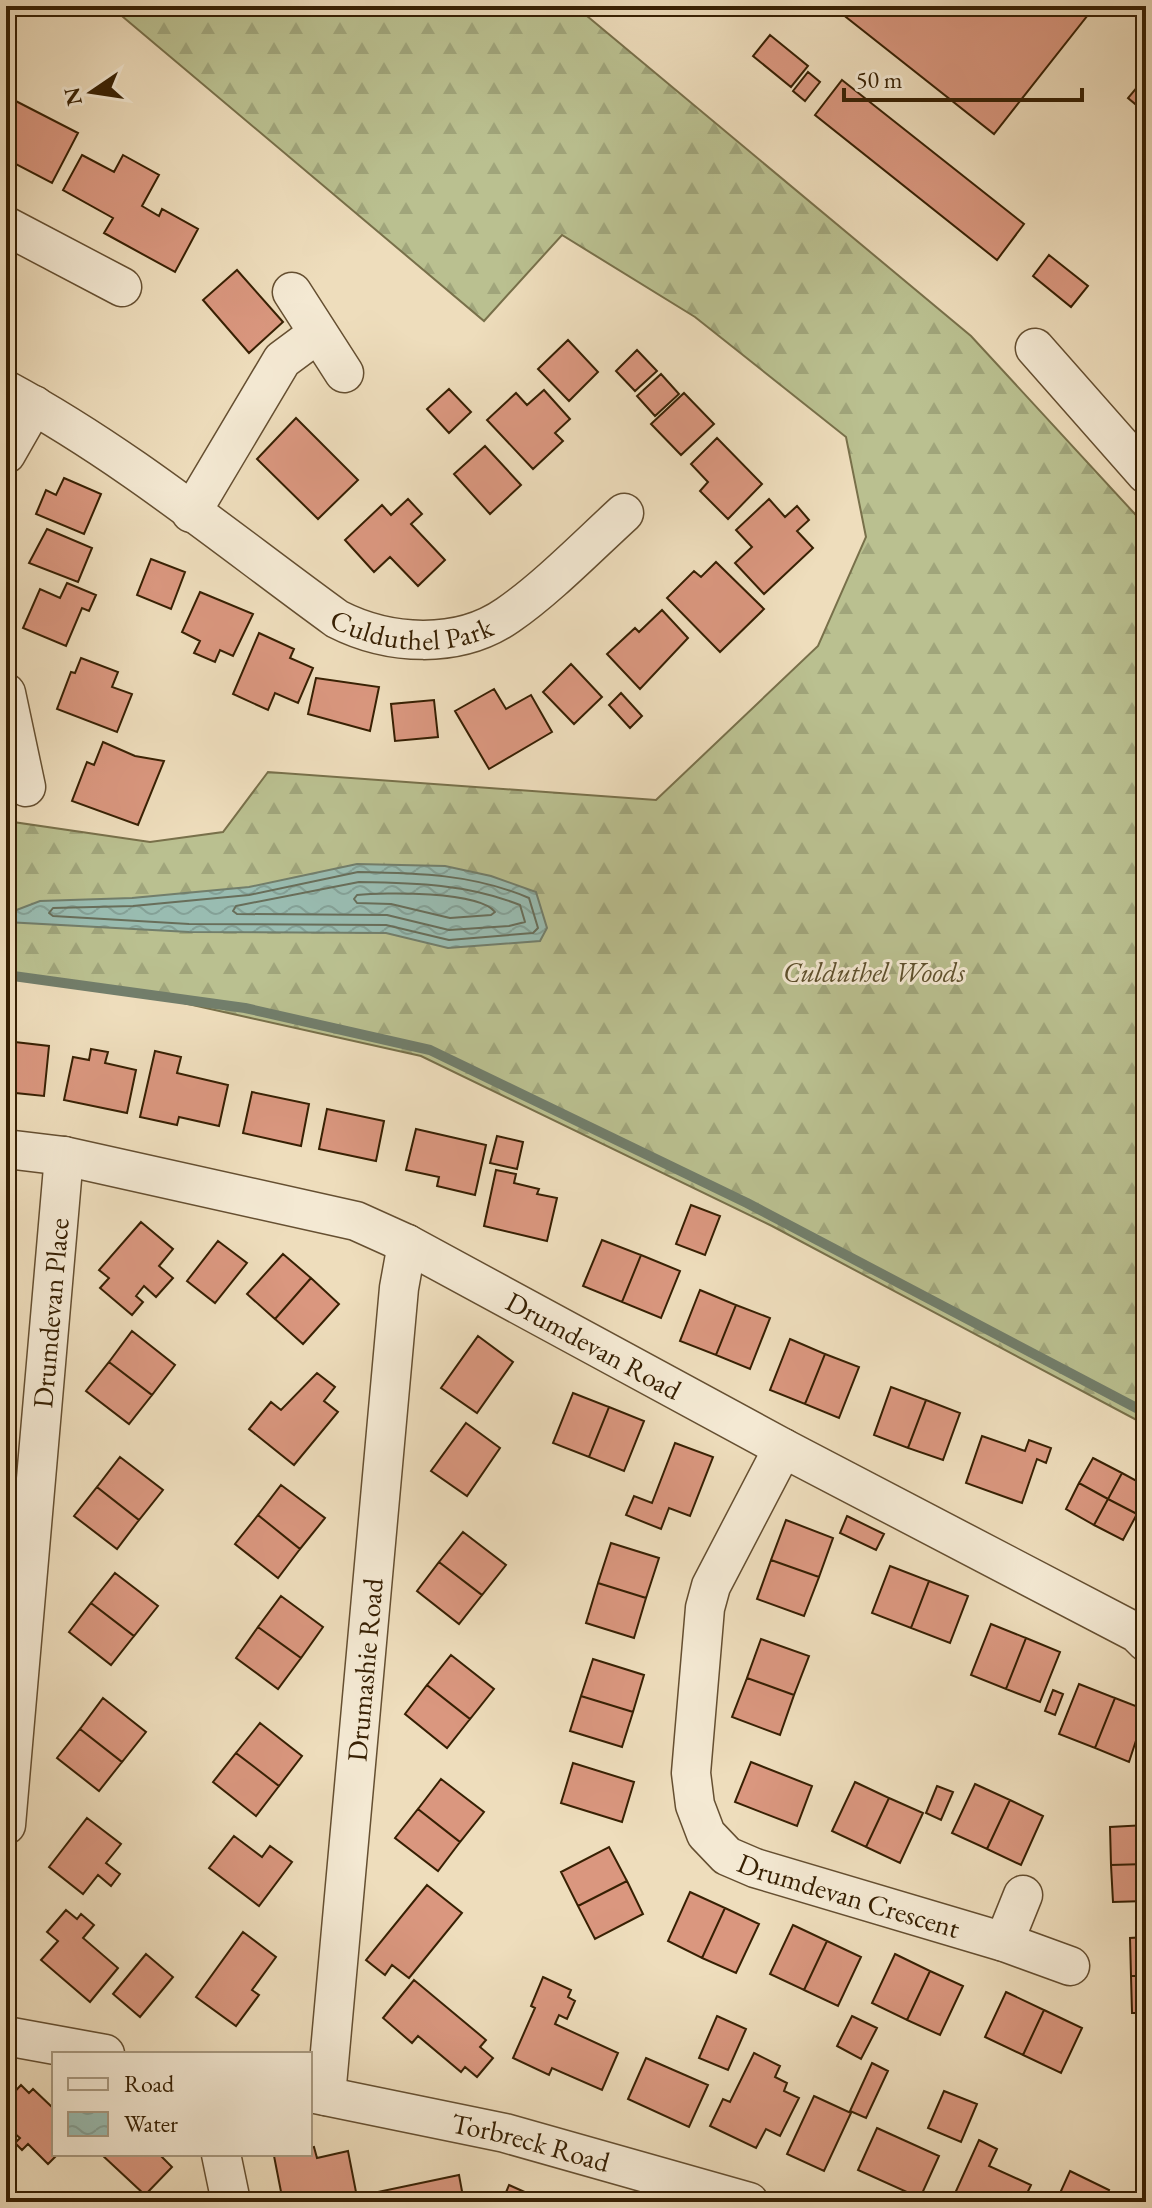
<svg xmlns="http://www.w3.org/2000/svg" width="1152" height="2208" viewBox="0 0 1152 2208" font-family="'EB Garamond',serif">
  <defs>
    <pattern id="forest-firs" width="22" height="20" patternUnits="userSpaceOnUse" patternTransform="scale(2)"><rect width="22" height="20" fill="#bac090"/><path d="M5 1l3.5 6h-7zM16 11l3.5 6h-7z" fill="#a0a57b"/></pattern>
    <pattern id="water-waves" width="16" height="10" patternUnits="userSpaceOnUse" patternTransform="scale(2)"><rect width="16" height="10" fill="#99bcb1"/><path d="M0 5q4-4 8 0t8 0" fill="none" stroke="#84a197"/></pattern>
  </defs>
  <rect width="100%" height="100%" fill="#eeddbc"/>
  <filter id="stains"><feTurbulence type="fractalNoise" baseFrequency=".0025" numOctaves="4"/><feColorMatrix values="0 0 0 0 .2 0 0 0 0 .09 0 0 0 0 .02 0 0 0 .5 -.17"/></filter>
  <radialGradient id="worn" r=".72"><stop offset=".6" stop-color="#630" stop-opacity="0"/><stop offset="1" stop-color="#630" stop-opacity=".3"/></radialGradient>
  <path fill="url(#forest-firs)" stroke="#78704a" stroke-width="2" d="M110,6H575L971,336L1146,526V1425L772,1226L421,1056L161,998L6,974V821L150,842L223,832L268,772L656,800L818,646L866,537L846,437L695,317L562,235L484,321Z"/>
  <path fill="url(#water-waves)" stroke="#727e6b" stroke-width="2" d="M357,864L445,866L491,876L536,892L547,928L540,941L448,948L386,933L189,932L6,922V914L40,901L132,898L249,887Z"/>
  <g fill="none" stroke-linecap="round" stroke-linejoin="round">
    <path stroke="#686e5a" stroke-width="2" d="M358,872C418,873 473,874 529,898L538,928L533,933L449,940L386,925L189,924L53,916L49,913L53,908L133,906L249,895Z
      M359,882C416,883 467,884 520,905L525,922L509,926L449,930L387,915L237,914L233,911L236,906Z
      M357,895C384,892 479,891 495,912L491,915L450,918L391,904L357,903L354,899Z"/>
    <path stroke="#727e6b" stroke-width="10" d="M6,975L245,1008L430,1050L747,1203L1146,1413"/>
  </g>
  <path fill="#da977f" stroke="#372003" stroke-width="2" d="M832,6H1095L994,134Z
    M770,35L808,66L791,87L753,56Z
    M808,72L820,82L805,101L793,91Z
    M842,80L1024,224L997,260L815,115Z
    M1138,86L1146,92V113L1128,98Z
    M6,96L78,133L52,183L6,159Z
    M82,155L114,172L123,155L159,175L142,206L159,216L162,209L198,229L175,272L104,233L113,218L63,190Z
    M1049,255L1088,286L1071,307L1033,276Z
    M237,270L283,322L249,353L203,300Z
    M568,340L598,372L569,401L538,369Z
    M637,350L657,371L635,391L616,371Z
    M661,374L679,394L655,416L637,396Z
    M449,389L471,412L449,433L427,409Z
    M544,390L570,419L555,433L563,441L533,469L487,420L516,393L527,405Z
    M684,393L714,424L681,455L651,424Z
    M296,418L358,480L318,519L257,459Z
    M717,438L762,484L728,519L700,491L708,482L691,464Z
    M485,446L521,485L490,514L454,474Z
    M64,478L101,494L84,534L36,514L46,490L56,495Z
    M408,499L422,514L411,524L445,560L418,586L390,557L374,572L345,540L382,505L391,515Z
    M769,499L785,517L797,506L809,520L797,531L813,548L764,594L735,563L752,547L736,530Z
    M47,529L92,548L78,582L29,563Z
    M151,559L185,572L171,609L137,595Z
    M716,562L764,609L720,652L667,598L694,571L701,577Z
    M67,583L96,595L89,611L82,608L66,646L23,628L40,589L60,598Z
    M200,592L253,614L233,656L220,650L215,662L194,653L200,641L182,632Z
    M662,610L688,638L640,689L607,654L635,628L639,632Z
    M259,633L294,649L290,658L313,668L298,703L275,693L268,710L233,694Z
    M81,658L118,672L112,687L132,694L117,732L57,709L71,672L75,673Z
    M571,664L602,697L574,724L543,692Z
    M316,678L379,687L370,731L308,714Z
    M494,689L506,709L531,695L552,732L489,769L455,711Z
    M621,693L642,716L630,728L609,705Z
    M434,700L438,737L395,741L391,704Z
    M103,742L135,756L164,761L138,825L72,801L87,762L94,765Z
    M6,1041L49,1046L44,1096L6,1092Z
    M91,1049L108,1052L105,1063L136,1070L127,1113L64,1100L73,1057L89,1060Z
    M155,1051L181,1057L177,1073L228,1085L219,1126L179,1117L177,1125L140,1117Z
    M252,1092L309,1104L301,1146L243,1133Z
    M327,1109L384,1121L376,1161L319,1149Z
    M416,1129L486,1145L475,1195L437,1186L439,1177L406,1170Z
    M497,1136L523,1142L517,1169L490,1163Z
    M496,1170L516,1174L514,1183L539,1189L537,1194L557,1198L547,1241L484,1226Z
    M691,1205L720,1216L705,1255L676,1244Z
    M141,1222L173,1249L159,1266L173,1278L156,1297L144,1286L136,1296L143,1302L132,1315L100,1288L109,1278L99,1270Z
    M602,1240L641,1255L622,1302L583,1286Z
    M218,1241L247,1263L215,1303L187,1281Z
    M283,1254L311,1278L275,1319L247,1294Z
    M641,1255L680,1271L661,1318L622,1302Z
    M311,1278L339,1304L303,1344L275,1319Z
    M700,1290L736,1305L716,1355L680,1341Z
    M736,1305L770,1318L750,1369L716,1355Z
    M132,1331L175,1365L152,1395L109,1362Z
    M478,1336L513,1362L477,1413L441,1388Z
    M790,1339L825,1354L805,1404L770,1390Z
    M825,1354L859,1367L839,1418L805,1404Z
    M109,1362L152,1395L129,1424L86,1391Z
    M317,1373L335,1387L324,1401L338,1412L294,1465L249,1429L271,1402L281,1410Z
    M891,1387L926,1400L908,1448L874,1435Z
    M573,1393L609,1407L589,1457L553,1443Z
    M926,1400L960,1413L943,1460L908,1448Z
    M609,1407L644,1421L624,1471L589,1457Z
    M466,1423L500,1448L467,1496L431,1471Z
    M982,1436L1025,1451L1029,1440L1051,1448L1046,1463L1037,1459L1022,1503L966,1483Z
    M675,1443L713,1457L690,1516L669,1508L661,1529L626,1515L634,1496L652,1503Z
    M120,1457L163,1490L139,1520L97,1487Z
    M1093,1458L1122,1473L1108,1499L1079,1483Z
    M1122,1473L1146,1486V1497L1137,1514L1108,1499Z
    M1079,1483L1108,1499L1094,1525L1066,1509Z
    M281,1485L325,1518L300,1549L258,1515Z
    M97,1487L139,1520L117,1549L74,1516Z
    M1108,1499L1137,1514L1123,1540L1094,1525Z
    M258,1515L300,1549L278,1578L235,1544Z
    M847,1516L884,1534L876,1550L840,1533Z
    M786,1520L833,1538L819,1577L771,1560Z
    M463,1532L506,1565L482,1595L439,1562Z
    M611,1543L659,1558L646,1598L598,1583Z
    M771,1560L819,1577L804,1616L757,1599Z
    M439,1562L482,1595L459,1624L417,1591Z
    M890,1566L929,1581L911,1628L872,1613Z
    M115,1573L158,1606L134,1636L91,1603Z
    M929,1581L968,1596L950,1643L911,1628Z
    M598,1583L646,1598L634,1638L586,1623Z
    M281,1596L323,1627L301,1658L258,1627Z
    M91,1603L134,1636L111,1665L69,1632Z
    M991,1624L1026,1638L1006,1689L971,1675Z
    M258,1627L301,1658L278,1689L236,1658Z
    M1026,1638L1060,1652L1040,1702L1006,1689Z
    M761,1639L809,1656L794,1695L747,1678Z
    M451,1655L494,1689L470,1719L427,1685Z
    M593,1659L644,1675L633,1712L581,1696Z
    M747,1678L794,1695L780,1735L732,1717Z
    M1079,1684L1115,1698L1095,1748L1059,1734Z
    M427,1685L470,1719L447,1748L405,1714Z
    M1053,1690L1063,1694L1055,1715L1045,1711Z
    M581,1696L633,1712L622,1747L570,1731Z
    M103,1698L146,1732L122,1762L80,1729Z
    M1115,1698L1146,1710L1129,1762L1095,1748Z
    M260,1723L302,1756L279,1786L236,1753Z
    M80,1729L122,1762L99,1791L57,1758Z
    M236,1753L279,1786L256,1816L213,1782Z
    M751,1762L812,1786L797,1826L735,1802Z
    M573,1763L634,1782L622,1822L561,1803Z
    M441,1779L484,1812L460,1842L418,1809Z
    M855,1782L889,1798L866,1847L832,1831Z
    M975,1784L1010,1800L987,1849L952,1833Z
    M937,1786L953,1792L941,1820L926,1813Z
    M889,1798L923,1813L900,1863L866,1847Z
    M1010,1800L1043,1816L1021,1865L987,1849Z
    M418,1809L460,1842L438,1871L395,1838Z
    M87,1818L121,1844L106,1863L120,1874L111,1886L98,1875L83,1894L49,1867Z
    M1146,1825V1864L1111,1865L1110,1827Z
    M234,1836L262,1857L270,1846L292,1862L259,1906L209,1868Z
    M609,1847L627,1881L578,1906L561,1872Z
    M1146,1864V1901L1113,1902L1111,1865Z
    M627,1881L643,1914L595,1939L578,1906Z
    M427,1885L462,1913L409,1978L392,1965L385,1975L366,1960Z
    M690,1892L725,1908L702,1958L668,1941Z
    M725,1908L759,1924L736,1973L702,1958Z
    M66,1910L77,1919L81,1914L94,1925L83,1938L118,1968L90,2002L41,1960L58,1941L47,1932Z
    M793,1925L827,1941L804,1990L770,1974Z
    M243,1932L276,1957L252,1990L259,1995L236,2026L196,1997Z
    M1146,1937V1976H1131L1130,1938Z
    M827,1941L861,1957L838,2006L804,1990Z
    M146,1954L173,1977L140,2017L113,1994Z
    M895,1954L930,1971L907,2020L872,2003Z
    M930,1971L963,1986L940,2035L907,2020Z
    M1131,1976H1146V2013H1132Z
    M543,1977L571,1990L568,1997L575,2001L567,2019L559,2015L555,2024L618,2053L602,2090L552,2068L549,2075L513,2058L535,2008L531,2006Z
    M414,1980L486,2040L480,2047L493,2058L477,2077L465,2067L461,2072L418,2036L412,2043L383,2018Z
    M1006,1992L1044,2010L1023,2055L985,2037Z
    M1044,2010L1082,2028L1061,2073L1023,2055Z
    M717,2016L746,2029L728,2070L699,2058Z
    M852,2016L877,2028L861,2059L837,2046Z
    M754,2053L780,2066L775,2077L787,2083L784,2091L799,2098L780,2136L766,2129L756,2148L710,2126L723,2099L730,2102Z
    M646,2058L708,2085L689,2127L628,2099Z
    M872,2063L888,2071L866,2118L850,2111Z
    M21,2085L29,2093L33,2089L54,2109V2154H58L48,2164L28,2144L22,2150L15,2143L20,2138L6,2126V2119L12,2113L6,2101Z
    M944,2091L977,2104L961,2142L928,2128Z
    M814,2096L851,2113L824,2171L787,2154Z
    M877,2128L939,2156L920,2198L858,2170Z
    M979,2140L997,2149L989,2166L1031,2185L1023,2202L952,2200Z
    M314,2147L317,2158L348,2151L356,2192L311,2202H283L274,2156L310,2154V2148Z
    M101,2154H159L172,2167L145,2195Z
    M1070,2171L1109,2190L1103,2202H1056Z
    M459,2175L464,2202H375L373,2193Z
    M509,2185L547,2202H502Z"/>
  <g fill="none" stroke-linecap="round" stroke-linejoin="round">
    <defs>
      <g id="minor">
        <path d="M6,226L122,287"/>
        <path d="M292,292L344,373"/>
        <path d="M1035,348L1146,474"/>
        <path id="s1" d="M6,390C125,454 228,540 337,619C388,645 458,650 508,615C546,589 589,545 624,513"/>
        <path d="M6,454L34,405"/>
        <path d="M191,513L282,360L317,334"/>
        <path d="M6,693L26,787"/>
        <path id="s2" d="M6,1149L64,1156L356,1221L407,1244L783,1448L1137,1633L1146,1642"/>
        <path id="s3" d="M783,1448L711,1586L705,1608L691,1773L695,1805L706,1834L727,1856L755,1868L1004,1942L1070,1966"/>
        <path id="s4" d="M6,1825L64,1156"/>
        <path d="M1004,1942L1023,1895"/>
        <path d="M6,2036L105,2054"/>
        <path id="s5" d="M310,2093L505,2133L749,2202"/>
        <path id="s6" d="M326,2096L399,1288L407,1244"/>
        <path d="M221,2154L231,2202"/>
      </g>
    </defs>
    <use href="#minor" stroke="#654f31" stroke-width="41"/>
    <use href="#minor" stroke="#f4e9d3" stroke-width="38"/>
  </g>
  <g text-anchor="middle" stroke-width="6" stroke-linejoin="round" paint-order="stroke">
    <g font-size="28" fill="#372003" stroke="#f4e9d3">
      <text dy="10" stroke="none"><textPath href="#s1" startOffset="480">Culduthel Park</textPath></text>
      <text dy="10" stroke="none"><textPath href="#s4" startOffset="514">Drumdevan Place</textPath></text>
      <text dy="10" stroke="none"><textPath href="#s2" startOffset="626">Drumdevan Road</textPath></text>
      <text dy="10" stroke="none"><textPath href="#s6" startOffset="428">Drumashie Road</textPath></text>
      <text dy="10" stroke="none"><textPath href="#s3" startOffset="566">Drumdevan Crescent</textPath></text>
      <text dy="10" stroke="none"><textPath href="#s5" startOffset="226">Torbreck Road</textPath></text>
    </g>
    <g font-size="28" font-style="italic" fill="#5e502d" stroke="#f4e9d3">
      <text x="874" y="982">Culduthel Woods</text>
    </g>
  </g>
  <rect width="1152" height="2208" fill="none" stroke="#eeddbc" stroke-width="32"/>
  <rect x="8" y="8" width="1136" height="2192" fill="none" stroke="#372003" stroke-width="4"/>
  <rect x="16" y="16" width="1120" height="2176" fill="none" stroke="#372003" stroke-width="2"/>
  <rect x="52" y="2052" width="260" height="104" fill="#f4e9d3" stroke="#a89980" stroke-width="2"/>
  <rect x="68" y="2078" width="40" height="12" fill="#f4e9d3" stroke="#a89980" stroke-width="2"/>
  <text x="124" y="2092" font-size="24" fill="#372003">Road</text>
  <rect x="68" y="2112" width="40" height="24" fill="url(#water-waves)" stroke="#a89980" stroke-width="2"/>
  <text x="124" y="2132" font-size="24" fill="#372003">Water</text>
  <g transform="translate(92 92) rotate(257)" stroke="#f4e9d3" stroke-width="6" paint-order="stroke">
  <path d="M0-6L14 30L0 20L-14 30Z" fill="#372003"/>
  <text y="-12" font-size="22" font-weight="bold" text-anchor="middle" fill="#372003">N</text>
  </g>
  <path d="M844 88v12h238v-12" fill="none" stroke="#372003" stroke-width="4"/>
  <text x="856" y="88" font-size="24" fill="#372003" stroke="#f4e9d3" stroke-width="6" paint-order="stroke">50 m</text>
  <rect width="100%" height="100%" filter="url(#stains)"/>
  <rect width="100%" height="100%" fill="url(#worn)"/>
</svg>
